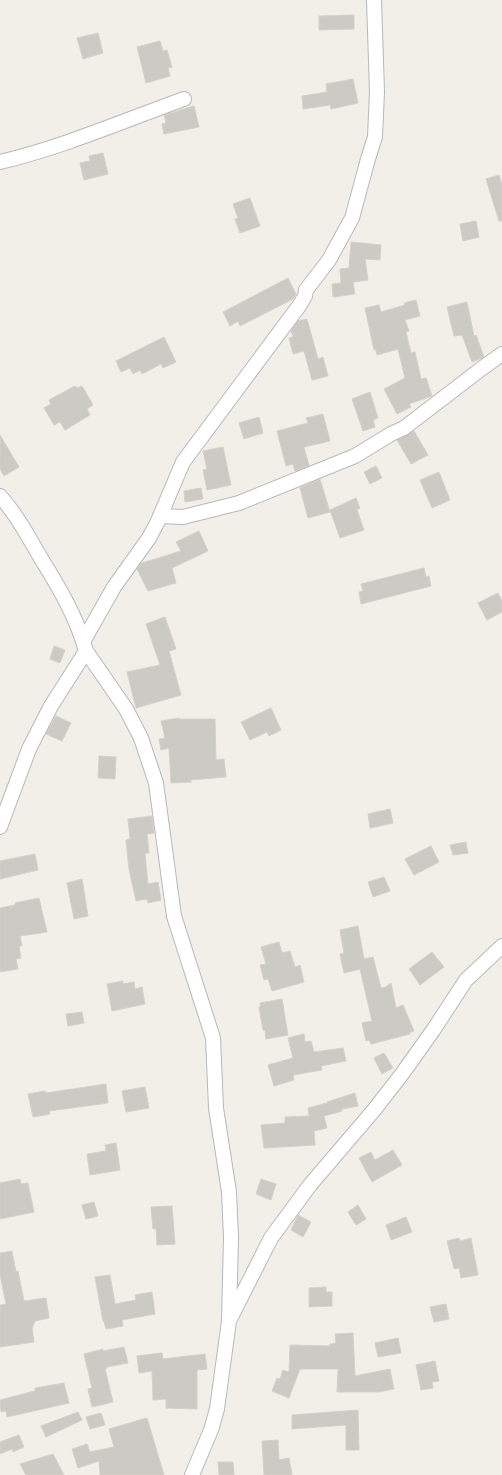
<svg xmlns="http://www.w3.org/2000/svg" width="502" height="1475" viewBox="0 0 502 1475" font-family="'Alegreya Sans',sans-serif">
  <rect width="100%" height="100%" fill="#f1efe8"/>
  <path fill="#cccac5" stroke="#d6d1c6" d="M354,15V29L319,30V16Z
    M98,33L103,53L83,59L77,38Z
    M160,41L163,51L167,50L172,67L168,68L170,76L146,83L137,47Z
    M353,79L358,103L331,109L330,105L303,109L302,96L327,92L326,84Z
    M194,106L199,127L164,134L162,124L166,123L164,115Z
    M103,153L108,174L84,180L80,163L90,161L89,156Z
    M499,175L502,185V221H499L486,179Z
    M250,198L260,226L240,233L235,219L238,218L233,204Z
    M476,221L479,237L463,241L460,224Z
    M351,242L381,245L380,260L365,259L368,280L353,282L355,294L333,297L332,284L341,283L340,269L349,268Z
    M288,278L296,294L293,299L240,326L238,321L230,326L223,312Z
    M416,300L420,316L405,320L409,331L406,332L411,353L415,352L421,379L426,378L432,396L409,404L411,407L397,414L384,389L405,378L398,349L377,355L376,349L374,350L365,308L379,305L381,312L405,305L404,303Z
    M467,302L474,336L476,335L484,357L472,362L462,335L454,336L447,307Z
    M307,319L318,359L323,357L328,376L312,380L304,351L293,354L289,338L293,337L291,331L298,321Z
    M164,337L176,362L163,368L161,364L142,374L140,370L133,374L130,368L121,372L116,361Z
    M75,386L78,388L82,386L93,405L87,409L90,415L65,430L60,422L54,425L44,408L51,404L49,400Z
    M370,392L378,418L373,420L375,427L363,431L352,399Z
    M323,414L330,441L304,447L309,466L295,471L293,464L286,466L277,431L308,423L306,418Z
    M259,417L263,433L244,439L239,423Z
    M414,431L428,455L411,464L397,440Z
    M0,435L19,467L4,476L0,469Z
    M223,447L231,485L207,490L203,470L207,469L203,451Z
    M376,466L382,478L370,484L364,472Z
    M439,472L450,500L432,508L420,480Z
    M320,479L330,512L308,518L300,488Z
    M201,488L203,499L185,502L184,491Z
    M356,498L360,508L357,510L364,530L340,538L330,510Z
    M199,531L208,551L172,568L176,583L148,591L137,569L142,563L181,551L176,542Z
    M424,568L426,577L429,576L431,586L361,604L359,592L363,591L361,584Z
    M498,593L502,601V612L487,620L478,603Z
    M165,617L176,649L169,651L181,695L136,708L127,672L160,665L146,624Z
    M54,646L65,650L60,663L50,659Z
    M271,708L281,730L269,736L267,732L250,740L241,722Z
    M56,716L71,723L62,741L46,734Z
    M179,718V719H215L216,760L224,759L226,777L191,780V782L171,783L169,748L161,750L159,739L165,738L161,721Z
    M99,756L116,757L115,779L98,778Z
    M390,809L393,823L370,828L368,814Z
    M152,816L154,833L147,834L149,853H145L148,884L158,882L161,900L148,903L147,899L136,901L129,869L126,840L130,839L128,819Z
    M466,842L468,853L453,855L450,845Z
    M431,846L439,862L414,875L405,859Z
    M35,854L38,870L0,879V861Z
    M384,877L390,891L373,897L368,882Z
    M82,879L88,916L74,919L67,883Z
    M39,898L47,932L20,936L22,946H19L21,958L16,959L18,969L0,972V908L15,905V903Z
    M358,926L364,959L373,957L381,988L386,987L391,983L396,1008L403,1005L414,1031L409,1033L410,1034L371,1044L369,1040L366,1041L362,1023L372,1021L360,969L344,973L340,954L344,953L340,930Z
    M279,942L282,953L290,951L295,967L300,965L304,982L272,991L268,979L264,980L260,965L266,964L261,947Z
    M432,952L444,967L420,985L409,969Z
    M123,981V984L134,982L135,989L142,987L145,1004L112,1011L107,984Z
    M282,999L288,1035L266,1039L265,1030H263L259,1007L261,1006L260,1003Z
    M82,1012L84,1023L68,1026L66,1014Z
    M304,1034L305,1042L311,1041L314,1052L343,1048L346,1061L321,1066L322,1070L293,1075L294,1080L274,1086L268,1065L293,1058L288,1038Z
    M384,1053L393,1068L382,1074L374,1058Z
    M106,1084L108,1103L49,1111L50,1114L33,1117L28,1094L45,1091L46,1093Z
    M145,1087L149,1108L126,1112L122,1091Z
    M355,1093L358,1106L342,1109V1111L324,1116L327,1128L314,1131L315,1145L264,1148L261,1125L285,1123V1117L309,1116L308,1108L327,1103V1102Z
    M116,1143L120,1170L90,1175L87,1154L106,1151L105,1145Z
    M393,1150L402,1165L372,1182L359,1158L371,1152L375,1160Z
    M20,1179L21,1184L28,1183L34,1212L0,1219V1183Z
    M261,1179L276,1184L271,1200L256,1194Z
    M94,1202L98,1216L86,1219L82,1205Z
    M358,1205L366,1219L356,1225L348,1212Z
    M172,1206L175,1244L157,1245L156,1228L153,1229L151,1207Z
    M298,1215L311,1222L303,1237L291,1230Z
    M406,1217L412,1232L391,1240L386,1225Z
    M459,1238L460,1241L471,1238L478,1275L461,1278L459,1268L454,1269L447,1241Z
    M12,1251L16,1272L18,1271L24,1301L46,1298L49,1318L35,1321L32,1329L34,1342L0,1347V1305L6,1304L0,1275V1253Z
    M110,1275L115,1304L136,1300L135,1295L152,1292L155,1314L122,1320L123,1326L106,1329L104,1321H103L95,1277Z
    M326,1287V1292H332V1306L309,1307V1288Z
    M446,1304L449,1319L434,1322L430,1307Z
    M353,1333L355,1376L390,1369L394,1389L379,1392H337L338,1369H300L289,1398L272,1391L277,1378L280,1379L283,1370L289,1372L290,1345L330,1346V1344L336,1343L335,1334Z
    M398,1338L401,1353L378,1357L375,1343Z
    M124,1347L128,1363L107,1367V1368L105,1369L113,1402L92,1407L88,1389L92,1388L84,1354L103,1349V1351Z
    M162,1353L163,1359L205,1354L207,1369L197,1370V1409L166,1408V1399L153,1400L152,1371L139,1373L137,1356Z
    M435,1361L439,1381L432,1382L433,1388L421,1390L416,1365Z
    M64,1383L69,1403L7,1417L6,1411L1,1412L0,1400L35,1391V1388Z
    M358,1410L359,1450H346V1425L292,1429V1415Z
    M78,1412L82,1420L46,1437L41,1426Z
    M101,1413L105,1425L90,1429L86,1417Z
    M147,1418L164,1475H100L99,1461L78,1468L72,1449L87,1444L90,1452L114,1447L109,1429Z
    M19,1435L24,1447L13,1452L12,1449L0,1454V1442Z
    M278,1440L279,1460L289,1458L292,1475H264L262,1441Z
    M53,1454L64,1475H26L20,1464Z
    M218,1462H233L234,1475H219Z"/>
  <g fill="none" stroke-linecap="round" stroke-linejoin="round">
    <defs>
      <path id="minor" d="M0,162C63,147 123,121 184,99
        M0,496C17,515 29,538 42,560C60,589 77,618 86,651L126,709L141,738L156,783L174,916L213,1038L216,1108L229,1192L231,1237L229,1321L217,1409L211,1430L192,1475
        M160,516L183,517L239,503L355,456L391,434L404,428L481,369L502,354
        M84,640L114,587L149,538L158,521L183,462L299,306L305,296L306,290L329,260L352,218L368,159L375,137L377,92L374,0
        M0,827L29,749L51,706L86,651
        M231,1317L271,1238L310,1185L374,1110L402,1074L434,1029L466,980L502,946"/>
    </defs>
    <use href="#minor" stroke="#b5b8bc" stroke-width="16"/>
    <use href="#minor" stroke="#fff" stroke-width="14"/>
  </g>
</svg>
